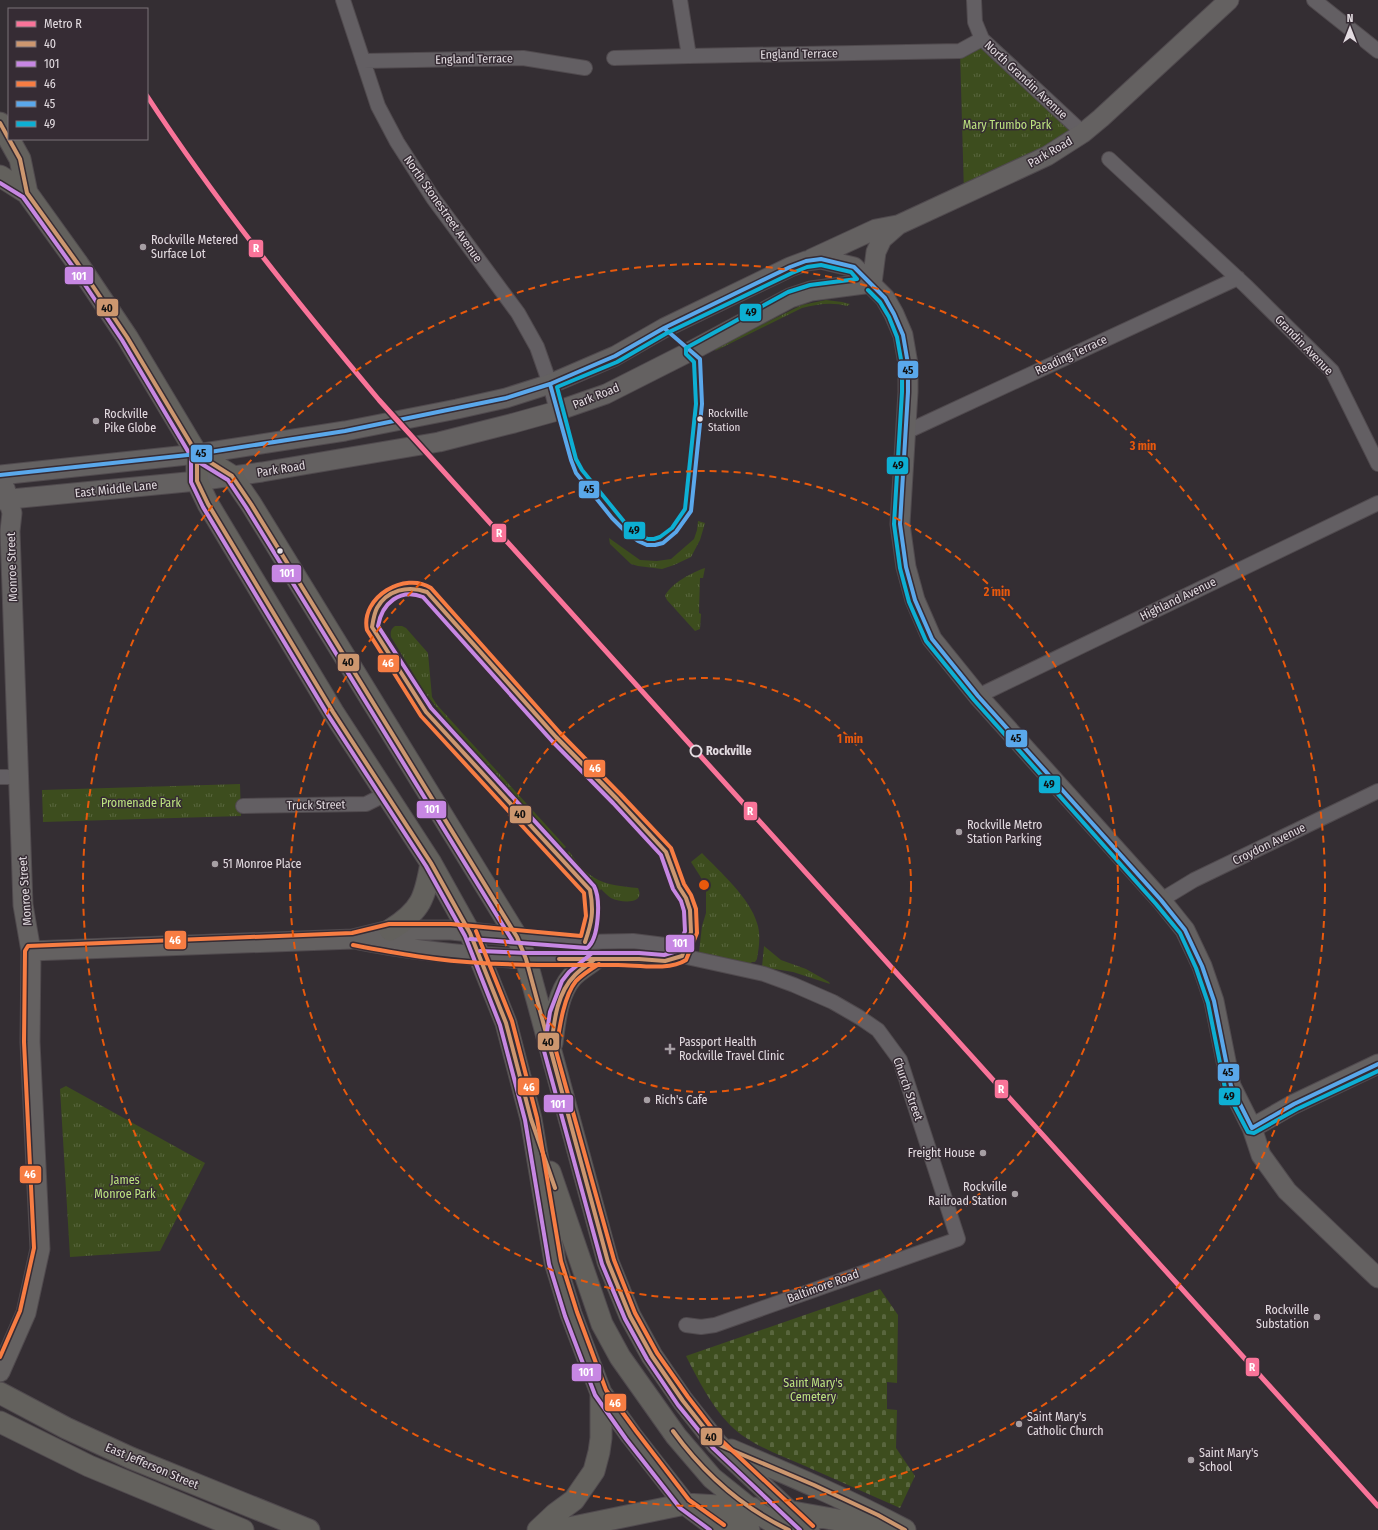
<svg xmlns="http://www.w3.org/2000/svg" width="1378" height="1530" viewBox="0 0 1378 1530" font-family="'Fira Sans Condensed',sans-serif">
  <defs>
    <pattern id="grass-tufts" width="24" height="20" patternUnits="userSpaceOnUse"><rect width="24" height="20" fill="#3d4d1e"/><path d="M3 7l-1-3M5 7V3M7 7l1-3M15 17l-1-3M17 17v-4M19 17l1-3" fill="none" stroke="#59663e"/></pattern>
    <pattern id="cemetery-stones" width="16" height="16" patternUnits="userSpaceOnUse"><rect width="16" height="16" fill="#3d4d1e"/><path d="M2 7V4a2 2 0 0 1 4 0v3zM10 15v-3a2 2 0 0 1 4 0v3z" fill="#59663e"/></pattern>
  </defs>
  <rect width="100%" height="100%" fill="#342e33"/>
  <path fill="url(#grass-tufts)" d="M982,39L1083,133L964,194L960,51Z
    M826,300L842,302L850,304L847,306C832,302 818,304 802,308L715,351L717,348L727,342L802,305Z
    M698,521L705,523L700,540L691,557L674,565L662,569L638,566L631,564L610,544L609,538L640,560L657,561L671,559L694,539L697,530Z
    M705,568L703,578H700L699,613L701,614L700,629L695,631L667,600L665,596C671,583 693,572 705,568Z
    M395,626H402L406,628L428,653L432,697L437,705L566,847L562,850L462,739L425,693L391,637C390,632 391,629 395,626Z
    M240,784L241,816L43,822L42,790Z
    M569,851C588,881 604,885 638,888C646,905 621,903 611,898C608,896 604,892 601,889L599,892L566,854Z
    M702,853C720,872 750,898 757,923C761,934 759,947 757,959L755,962H752L750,964L699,952L702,926L706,913V888L700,876L691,862Z
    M764,946L781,960L806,969L829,982L830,984L793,972L762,967Z
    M66,1086L205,1163L160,1251L70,1257L60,1089Z"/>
  <path fill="url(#cemetery-stones)" d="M880,1289L898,1315L897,1383L887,1382V1409L897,1410L896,1448L915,1476L900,1508C868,1494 837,1480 805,1466C780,1455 750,1445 730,1425C712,1407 697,1378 686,1356Z"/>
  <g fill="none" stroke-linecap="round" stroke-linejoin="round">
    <defs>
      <path id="street" d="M343,0L378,106L397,142L433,198L518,313L537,347L550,384L557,411
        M680,0L689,56
        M974,0L975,22L982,39L1083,133
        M1314,0L1378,51
        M614,58L689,56L960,51L982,39
        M363,61L523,58L585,68
        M1109,159L1246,286L1332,371L1378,464
        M906,432L1238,278
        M978,696L1378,503
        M0,777H19
        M243,806L366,804L386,794
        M1161,900L1194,880L1378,791
        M517,937L585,942L633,941L665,945L682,956L764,974L794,985L833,1002L859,1017L878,1030L900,1060L958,1239L715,1325L701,1327L686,1325
        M526,959H639L665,961L682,956"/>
      <path id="secondary" d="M811,259L876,229L897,225
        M872,283L876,252L882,239L898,225L1047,156L1083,133L1101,118L1229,0
        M0,475L197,454L345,431L457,409L506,398L550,384L615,356L664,328L790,267L806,261L821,259L854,267L885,298L894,314L903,335L908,364V392L900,524L906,567L915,600L932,639L978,696L1161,900L1185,930L1202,966L1214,1001L1231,1086L1252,1128L1261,1155L1287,1191L1378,1278
        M0,500L197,481L262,472L439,442L514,423L557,411L606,394L691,351L790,298L811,291L872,283
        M359,940C414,951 470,956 526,959
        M31,951L353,939L390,930H451L517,937
        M1252,1128L1294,1104L1378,1064
        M0,1372L26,1313L40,1249L30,1042L31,951L23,905L10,531L12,513L5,488"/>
      <path id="primary" d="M0,123L20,159L27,193L78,264L127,337L197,454L232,476L251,504L517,937L526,959L608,1262L630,1316L652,1356L683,1401L717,1444L809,1530
        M0,176L27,193
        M197,454V481L208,504L333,712L431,863L470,933L506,1023L531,1119L555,1262L571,1314L601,1393L631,1435L685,1504L720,1530
        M390,930C421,911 425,898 431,863
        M552,1043C555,1021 557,994 572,977C578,970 588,965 595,959
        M550,1172L602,1324L620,1357L676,1436L712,1478L748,1507L774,1523L789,1530
        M0,1393L66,1428L131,1458L309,1530
        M0,1422L89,1466L243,1530
        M731,1450C790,1475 849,1500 905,1530
        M706,1511L749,1530
        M787,1511L838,1520L877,1530
        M538,1530L555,1514L574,1500L594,1471L599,1452L601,1438V1393
        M559,1530L685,1504L752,1508"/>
    </defs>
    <use href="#street" stroke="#504a4e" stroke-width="16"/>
    <use href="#secondary" stroke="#504a4e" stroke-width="21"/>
    <use href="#primary" stroke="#504a4e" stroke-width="23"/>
    <use href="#street" stroke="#635f63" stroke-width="14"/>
    <use href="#secondary" stroke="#646161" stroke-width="19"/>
    <use href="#primary" stroke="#63615d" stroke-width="21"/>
    <defs>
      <path id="bus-1" d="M0,123L20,159L27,193L78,264L127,337L197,454L232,476L251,504L517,937L526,959L608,1262L630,1316L652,1356L683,1401L717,1444L814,1485L878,1515L905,1530
        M192,446L197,454V481L208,504L333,712L431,863L470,933L506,1023L531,1119L555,1188
        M585,942C592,922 594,911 590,890L426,712L372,627C373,621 374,614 377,608C387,590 408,585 427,592L556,737L617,799L666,852L679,887L686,898L690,910L691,932L682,956
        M559,959H639L665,961L682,956
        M551,1048C554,1023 556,994 575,975C581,969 589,964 595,959
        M673,1431C704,1474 741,1507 789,1530"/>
      <path id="bus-2" d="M0,183L23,197L73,267L122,340L192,458L228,480L246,507L512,940
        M191,454V482L203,507L328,715L426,866L465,936L500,1025L525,1120L549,1264L565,1316L595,1395L626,1439L680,1508L710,1530
        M470,939L587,948C599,939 601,899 594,886L431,708L378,626C382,603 400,588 423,597L552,741L613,803L661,855L673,889L681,901L684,911L685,931L677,951L664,955L639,953H526L480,951
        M591,954L569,972L562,981L550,1012L544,1051L602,1264L625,1319L647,1359L678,1405L713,1448L800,1530"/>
      <path id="bus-3" d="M476,931L512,1021L537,1118L561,1261L577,1312L606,1390L636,1431L689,1500L724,1525
        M599,964C591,969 582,975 576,981C563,997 559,1031 556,1051L614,1260L635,1313L657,1353L688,1397L721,1440L813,1526
        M0,1357L20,1311L34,1248L24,1042L25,951L28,946L352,933L389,924H451L581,936L586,916L584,893L421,716L367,630C360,597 405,571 431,588L560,733L621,795L671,848L684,884L691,895L696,909L697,933L686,960C669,971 638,965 618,965C572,965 527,966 482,963C438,961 395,953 353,945"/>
      <path id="bus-4" d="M550,384L571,460L576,473L612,518L627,533L638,541L647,545H655L663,543L676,532L691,511L702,404L700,359L664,328
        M0,475L197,454L345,431L506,398L550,384L615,356L664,328L790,267L806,261L821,259L854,267L885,298L894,314L903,335L908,364V392L900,524L906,567L915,600L932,639L978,696L1161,900L1185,930L1202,966L1214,1001L1231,1086L1252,1128L1294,1104L1378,1064"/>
      <path id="bus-5" d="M821,265L851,272L857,279L810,285L788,292L686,348V354L694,362L696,404L685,509L672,528L660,537L654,539H648L641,536L626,524L582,470L576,459L557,387L617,362L667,333L792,273L807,267Z
        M868,290L880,302L889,317L897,337L902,365V392L894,524L900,568L909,602L926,641L974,700L1156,904L1180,933L1196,968L1208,1003L1225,1088L1248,1132L1254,1133L1297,1109L1378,1071"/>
    </defs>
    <use href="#bus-1" stroke="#362c34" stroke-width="7"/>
    <use href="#bus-2" stroke="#362c34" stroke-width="7"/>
    <use href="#bus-3" stroke="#362c34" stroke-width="7"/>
    <use href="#bus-4" stroke="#362c34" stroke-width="7"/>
    <use href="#bus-5" stroke="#362c34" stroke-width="7"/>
    <use href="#bus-1" stroke="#cd976f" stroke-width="4"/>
    <use href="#bus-2" stroke="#c787e3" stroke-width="4"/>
    <use href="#bus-3" stroke="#f77d43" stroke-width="4"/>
    <use href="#bus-4" stroke="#5aa8eb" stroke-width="4"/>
    <use href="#bus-5" stroke="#0dafd3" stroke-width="4"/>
    <defs>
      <path id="metro-1" d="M147,96C217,203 297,302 379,400L1378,1506"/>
    </defs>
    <use href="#metro-1" stroke="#362c34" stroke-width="8"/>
    <use href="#metro-1" stroke="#f97499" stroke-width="5"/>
  </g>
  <g fill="none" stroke="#e8590c" stroke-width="2" stroke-dasharray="7 5">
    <circle cx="704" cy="885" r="207"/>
    <circle cx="704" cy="885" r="414"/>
    <circle cx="704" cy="885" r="621"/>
  </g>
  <g fill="#a69fa4" stroke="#362c34" stroke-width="1.5">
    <circle cx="143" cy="247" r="4"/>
    <circle cx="96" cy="421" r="4"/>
    <circle cx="959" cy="832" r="4"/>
    <circle cx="215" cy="864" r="4"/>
    <path d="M668 1043h4v4h4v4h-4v4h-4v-4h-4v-4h4z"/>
    <circle cx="647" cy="1100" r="4"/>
    <circle cx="983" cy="1153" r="4"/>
    <circle cx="1015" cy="1194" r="4"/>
    <circle cx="1317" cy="1317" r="4"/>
    <circle cx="1019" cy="1424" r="4"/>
    <circle cx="1191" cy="1460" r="4"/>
  </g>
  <g fill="#e3dce1" stroke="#362c34" stroke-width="1.5">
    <circle cx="700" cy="419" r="3.5"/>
    <circle cx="280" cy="551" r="3.5"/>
  </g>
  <circle fill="#362c34" stroke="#e3dce1" stroke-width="2" cx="696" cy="751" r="5.5"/>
  <g text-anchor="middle" stroke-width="3" stroke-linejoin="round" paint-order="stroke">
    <g font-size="11" fill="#e3dce1" stroke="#362c34" text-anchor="start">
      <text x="708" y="417">Rockville<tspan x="708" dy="14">Station</tspan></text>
    </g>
    <g font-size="12" fill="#e3dce1" stroke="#362c34">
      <text transform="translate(799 54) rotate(-1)" y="4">England Terrace</text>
      <text transform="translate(474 59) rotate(-1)" y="4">England Terrace</text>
      <text transform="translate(1026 80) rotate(43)" y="4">North Grandin Avenue</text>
      <text transform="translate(1050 152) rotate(-30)" y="4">Park Road</text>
      <text transform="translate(443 209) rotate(55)" y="4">North Stonestreet Avenue</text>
      <text transform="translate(1304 345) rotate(46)" y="4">Grandin Avenue</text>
      <text transform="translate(1071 355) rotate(-25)" y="4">Reading Terrace</text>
      <text transform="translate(596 396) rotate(-22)" y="4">Park Road</text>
      <text transform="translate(281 469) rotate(-9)" y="4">Park Road</text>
      <text transform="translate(116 489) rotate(-6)" y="4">East Middle Lane</text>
      <text transform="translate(12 567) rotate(-92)" y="4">Monroe Street</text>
      <text transform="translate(1178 599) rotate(-26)" y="4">Highland Avenue</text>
      <text transform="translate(316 805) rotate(-1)" y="4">Truck Street</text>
      <text transform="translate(1269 844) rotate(-26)" y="4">Croydon Avenue</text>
      <text transform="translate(25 891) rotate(-94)" y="4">Monroe Street</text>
      <text transform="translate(908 1089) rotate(70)" y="4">Church Street</text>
      <text transform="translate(823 1286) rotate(-20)" y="4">Baltimore Road</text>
      <text transform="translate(152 1466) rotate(23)" y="4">East Jefferson Street</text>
    </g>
    <g font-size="12" fill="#bce37f" stroke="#362c34">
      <text x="1007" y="129">Mary Trumbo Park</text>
      <text x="141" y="807">Promenade Park</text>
      <text x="125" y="1184">James<tspan x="125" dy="14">Monroe Park</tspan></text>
      <text x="813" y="1387">Saint Mary's<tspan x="813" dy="14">Cemetery</tspan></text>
    </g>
    <g font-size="12" fill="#e3dce1" stroke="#362c34" text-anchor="start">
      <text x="151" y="244">Rockville Metered<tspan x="151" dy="14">Surface Lot</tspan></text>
      <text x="104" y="418">Rockville<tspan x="104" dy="14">Pike Globe</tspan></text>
      <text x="967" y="829">Rockville Metro<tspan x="967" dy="14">Station Parking</tspan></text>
      <text x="223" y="868">51 Monroe Place</text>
      <text x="679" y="1046">Passport Health<tspan x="679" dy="14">Rockville Travel Clinic</tspan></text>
      <text x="655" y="1104">Rich's Cafe</text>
      <text x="975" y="1157" text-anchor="end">Freight House</text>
      <text x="1007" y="1191" text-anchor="end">Rockville<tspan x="1007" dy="14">Railroad Station</tspan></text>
      <text x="1309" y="1314" text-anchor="end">Rockville<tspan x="1309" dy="14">Substation</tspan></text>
      <text x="1027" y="1421">Saint Mary's<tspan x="1027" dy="14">Catholic Church</tspan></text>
      <text x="1199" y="1457">Saint Mary's<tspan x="1199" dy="14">School</tspan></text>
    </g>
    <g font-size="12" font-weight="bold" fill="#e3dce1" stroke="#362c34" text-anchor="start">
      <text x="706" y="755">Rockville</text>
    </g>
  </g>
  <circle cx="704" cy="885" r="6" fill="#e8590c" stroke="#362c34" stroke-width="2"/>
  <g font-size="12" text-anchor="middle" font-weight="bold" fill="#e8590c" stroke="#362c34" stroke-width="3" stroke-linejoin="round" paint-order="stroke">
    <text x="1143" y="450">3 min</text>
    <text x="997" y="596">2 min</text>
    <text x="850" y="743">1 min</text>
  </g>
  <g stroke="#362c34" stroke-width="1.5">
    <rect x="248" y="239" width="16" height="19" rx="4" fill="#f97499"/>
    <rect x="64" y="266" width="30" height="19" rx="4" fill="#c787e3"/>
    <rect x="96" y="298" width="23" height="19" rx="4" fill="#cd976f"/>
    <rect x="739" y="303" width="23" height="19" rx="4" fill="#0dafd3"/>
    <rect x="897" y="360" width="22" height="19" rx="4" fill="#5aa8eb"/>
    <rect x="190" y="444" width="23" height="19" rx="4" fill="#5aa8eb"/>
    <rect x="886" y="456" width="23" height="19" rx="4" fill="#0dafd3"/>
    <rect x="578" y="480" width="22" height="19" rx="4" fill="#5aa8eb"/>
    <rect x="623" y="521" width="23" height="19" rx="4" fill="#0dafd3"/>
    <rect x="491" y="523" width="16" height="20" rx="4" fill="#f97499"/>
    <rect x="271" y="564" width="31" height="19" rx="4" fill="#c787e3"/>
    <rect x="337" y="653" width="23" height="19" rx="4" fill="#cd976f"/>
    <rect x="377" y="654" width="23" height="19" rx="4" fill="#f77d43"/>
    <rect x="1005" y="729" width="23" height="19" rx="4" fill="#5aa8eb"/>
    <rect x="583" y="759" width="23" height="19" rx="4" fill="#f77d43"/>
    <rect x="1038" y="775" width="23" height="19" rx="4" fill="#0dafd3"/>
    <rect x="416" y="800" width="31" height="19" rx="4" fill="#c787e3"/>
    <rect x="743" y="801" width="15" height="20" rx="4" fill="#f97499"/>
    <rect x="509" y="805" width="23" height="19" rx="4" fill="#cd976f"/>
    <rect x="164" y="930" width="23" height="20" rx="4" fill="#f77d43"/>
    <rect x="665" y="934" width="30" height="19" rx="4" fill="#c787e3"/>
    <rect x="537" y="1032" width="23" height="19" rx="4" fill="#cd976f"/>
    <rect x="1217" y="1063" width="23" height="19" rx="4" fill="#5aa8eb"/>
    <rect x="517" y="1077" width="23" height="19" rx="4" fill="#f77d43"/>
    <rect x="994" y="1079" width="15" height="20" rx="4" fill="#f97499"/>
    <rect x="1218" y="1087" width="23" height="19" rx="4" fill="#0dafd3"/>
    <rect x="543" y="1094" width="31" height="19" rx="4" fill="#c787e3"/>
    <rect x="19" y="1165" width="23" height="19" rx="4" fill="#f77d43"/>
    <rect x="1245" y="1357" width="15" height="20" rx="4" fill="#f97499"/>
    <rect x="571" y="1363" width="31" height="19" rx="4" fill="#c787e3"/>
    <rect x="604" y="1393" width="23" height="19" rx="4" fill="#f77d43"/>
    <rect x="700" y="1427" width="23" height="19" rx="4" fill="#cd976f"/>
  </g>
  <g font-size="11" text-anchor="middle" font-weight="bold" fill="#fff">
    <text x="256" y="252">R</text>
    <text x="79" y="280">101</text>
    <text x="499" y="537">R</text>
    <text x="287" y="577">101</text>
    <text x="388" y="667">46</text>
    <text x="595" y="772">46</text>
    <text x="432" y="813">101</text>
    <text x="750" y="815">R</text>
    <text x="175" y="944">46</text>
    <text x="680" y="947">101</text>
    <text x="529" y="1091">46</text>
    <text x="1001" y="1093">R</text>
    <text x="558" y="1108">101</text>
    <text x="30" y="1178">46</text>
    <text x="1252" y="1371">R</text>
    <text x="586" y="1376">101</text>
    <text x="615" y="1407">46</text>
  </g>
  <g font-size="11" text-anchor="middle" font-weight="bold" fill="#111">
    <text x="107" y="312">40</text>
    <text x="751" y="316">49</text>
    <text x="908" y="374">45</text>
    <text x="201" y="457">45</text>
    <text x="898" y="469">49</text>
    <text x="589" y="493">45</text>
    <text x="634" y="534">49</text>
    <text x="348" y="666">40</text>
    <text x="1016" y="742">45</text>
    <text x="1049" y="788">49</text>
    <text x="520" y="818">40</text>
    <text x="548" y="1046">40</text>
    <text x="1228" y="1076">45</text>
    <text x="1229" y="1100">49</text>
    <text x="711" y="1441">40</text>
  </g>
  <rect x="8" y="8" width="140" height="132" fill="#362c34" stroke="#7b7279"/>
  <rect x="16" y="21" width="20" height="6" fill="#f97499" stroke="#7b7279"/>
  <text x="44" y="28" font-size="12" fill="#e3dce1">Metro R</text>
  <rect x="16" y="41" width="20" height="6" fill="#cd976f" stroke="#7b7279"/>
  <text x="44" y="48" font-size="12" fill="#e3dce1">40</text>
  <rect x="16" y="61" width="20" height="6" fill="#c787e3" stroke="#7b7279"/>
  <text x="44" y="68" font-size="12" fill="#e3dce1">101</text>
  <rect x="16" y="81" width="20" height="6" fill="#f77d43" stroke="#7b7279"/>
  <text x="44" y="88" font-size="12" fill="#e3dce1">46</text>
  <rect x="16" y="101" width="20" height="6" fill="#5aa8eb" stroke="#7b7279"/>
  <text x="44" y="108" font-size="12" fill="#e3dce1">45</text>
  <rect x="16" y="121" width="20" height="6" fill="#0dafd3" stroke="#7b7279"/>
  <text x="44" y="128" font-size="12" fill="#e3dce1">49</text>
  <g transform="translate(1350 28)" stroke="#362c34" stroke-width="3" paint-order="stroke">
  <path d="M0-3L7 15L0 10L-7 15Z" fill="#e3dce1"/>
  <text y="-6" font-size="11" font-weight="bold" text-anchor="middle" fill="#e3dce1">N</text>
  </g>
</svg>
